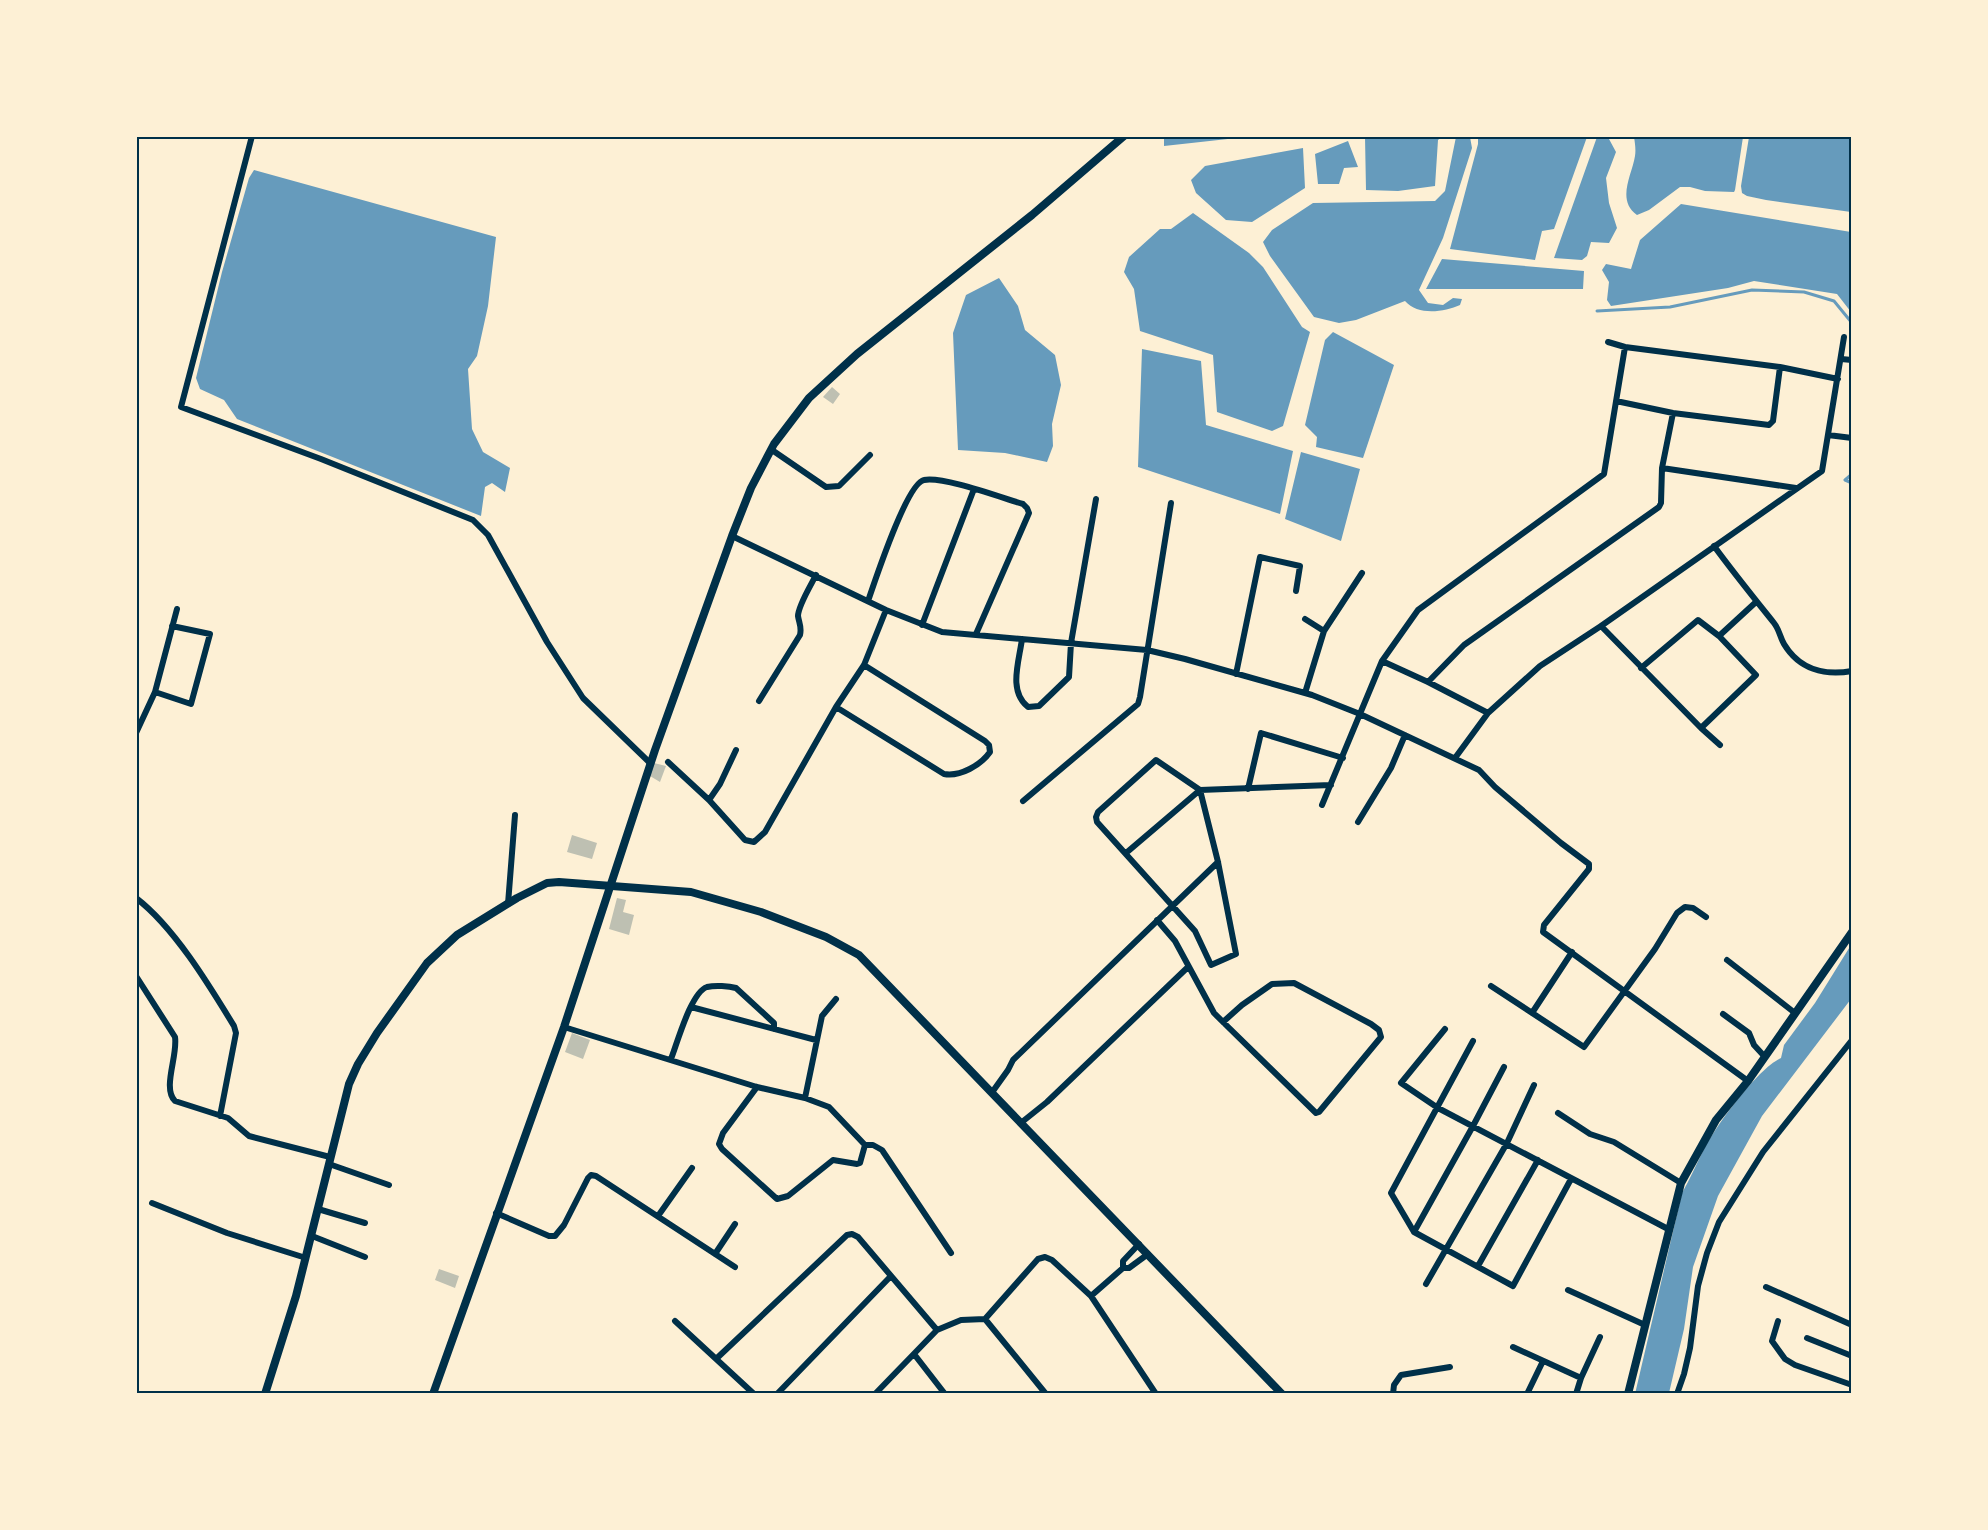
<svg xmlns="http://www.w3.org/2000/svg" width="1988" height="1530" viewBox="0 0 1988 1530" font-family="'DM Sans',sans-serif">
  <rect width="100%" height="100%" fill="#fdf0d5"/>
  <path fill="#669bbc" d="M1164,137V136L1246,137L1164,146Z
    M1365,137H1441L1438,140L1435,186L1398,191L1366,190Z
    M1456,137H1470L1472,148L1443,238L1419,290L1428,303L1443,305L1453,298L1462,299L1460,305C1444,312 1418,316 1405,301L1356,320L1339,323L1314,317L1270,256L1263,242L1272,230L1313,203L1435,201L1445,191Z
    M1548,137H1587L1554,229L1542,231L1535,260L1450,249L1478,144V137Z
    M1597,137L1609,139L1616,152L1606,178L1609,203L1617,228L1609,243L1591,242L1587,256L1582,260L1554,258Z
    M1634,137H1743L1735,190L1734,192L1705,191L1690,187H1680L1649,210L1637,215C1616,200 1632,175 1635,156C1636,150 1635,143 1634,137Z
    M1749,137H1851V212L1766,200L1747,196L1742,193L1741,186Z
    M1348,141L1358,167L1344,168L1339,184H1318L1315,154Z
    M1303,148L1305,188L1252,222L1226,220L1196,193L1191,180L1205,166Z
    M254,170L496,237L488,306L477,356L468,369L472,429L483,452L510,468L505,492L492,483L485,487L481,516L237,419L224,400L200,389L196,378L222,272L249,178Z
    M1681,204L1851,232V312L1837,294L1754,281L1728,288L1611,306L1607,300L1609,282L1602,270L1606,264L1631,269L1640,240Z
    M1193,213L1249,253L1263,267L1302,327L1310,332L1283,426L1272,431L1217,412L1213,355L1140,331L1134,289L1124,272L1129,257L1160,229H1171Z
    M1442,259L1584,271L1583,289H1426Z
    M999,278L1018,306L1025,330L1055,355L1061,385L1052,424L1053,446L1047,462L1005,453L958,450L953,333L966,295Z
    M1333,332L1394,365L1363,458L1316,447L1317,437L1305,425L1325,340Z
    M1142,349L1201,361L1206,425L1293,451L1280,514L1138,467Z
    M1301,452L1360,469L1341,541L1285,519Z
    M1851,945V999L1762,1116L1718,1196L1693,1267L1684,1329L1669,1393L1635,1394L1682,1193C1690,1179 1696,1165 1703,1151C1715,1127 1758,1068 1781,1058L1784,1045L1815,1003Z"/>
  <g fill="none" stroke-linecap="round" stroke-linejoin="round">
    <path stroke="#669bbc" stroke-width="3" d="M1597,311L1670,307L1752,290L1804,292L1834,301L1852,323
      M1852,474L1845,480L1852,483"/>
  </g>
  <path fill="#bec0b2" d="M832,387L840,394L833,404L823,397Z
    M654,763L666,766L660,782L650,776Z
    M572,835L597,843L592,859L567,852Z
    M617,898L626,900L623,912L634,915L629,935L609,929Z
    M572,1033L590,1040L583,1059L565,1052Z
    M439,1269L459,1276L455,1288L435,1280Z"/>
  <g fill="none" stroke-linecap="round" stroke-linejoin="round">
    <path stroke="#003049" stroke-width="6" d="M252,136L181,407L321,459L473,520L488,535L547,642L583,698L651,764
      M1608,342L1625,347L1780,367L1838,379
      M1841,359L1852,360
      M1616,401L1673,413L1769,425L1773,421L1780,367
      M1828,435L1852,438
      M772,450L826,487L839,486L870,455
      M1662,468L1796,488
      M732,536L886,610L942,632L1147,650L1185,659L1312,695L1360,714L1479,770L1495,787L1561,843L1589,864V869L1544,925L1543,932L1748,1081
      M1714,546C1733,572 1754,598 1774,623C1779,629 1780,637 1784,644C1799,669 1824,676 1852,671
      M868,601C875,581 907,483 924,480C943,476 1002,498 1023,504L1027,508L1029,513L976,634
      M1305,619L1324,631
      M922,625L974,489
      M1601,626L1701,728L1720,745
      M1719,636L1756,602
      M1022,639C1019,662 1008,691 1028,707L1039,706L1069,677L1071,643L1096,499
      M1382,661L1428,682L1488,713
      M1641,668L1698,620L1719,636L1756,675L1701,728
      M1236,674L1260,557L1300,566L1296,591
      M1428,682L1464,645L1659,507L1661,503L1662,468L1673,413
      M155,692L191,704L210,634L172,626
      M1305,693L1324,631L1362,573
      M759,701L800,635C802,627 799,623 798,616C798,606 811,585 816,575
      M836,707L944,774C960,777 981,765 990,752L989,745L985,741L864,665
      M136,733L155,692L177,609
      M1455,758L1488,713L1540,666L1601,626L1822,471L1844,337
      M1156,760L1200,790L1218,862L1236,954L1211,965L1195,931L1097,822L1096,817L1098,812Z
      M668,762L709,800L745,840L754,842L765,832L836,707L864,665L886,610
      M1248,789L1261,733L1343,758
      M1200,790L1331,785
      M709,800L720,784L736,750
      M1023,801L1138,704L1140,697L1171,503
      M1322,805L1382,661L1418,610L1604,474L1625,347
      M1358,822L1391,768L1405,735
      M1126,853L1200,790
      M136,898C174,927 209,985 234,1026L236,1033L220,1116
      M508,904L515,815
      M1157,920L1175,941L1214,1013L1223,1022L1316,1113L1319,1112L1381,1037L1379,1030L1371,1024L1294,983L1272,984L1242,1005L1223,1022
      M1727,960L1795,1013
      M136,976L175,1037C178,1056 162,1088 175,1101L228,1118L249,1136L330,1157
      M1491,986L1584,1047L1655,949L1677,913L1685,907L1693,908L1706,917
      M691,1007L816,1040
      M1532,1013L1572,952
      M1723,1014L1749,1033L1754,1045L1765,1057
      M564,1027L757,1087L805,1098L829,1107L865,1145H873L882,1150L951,1253
      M1445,1029L1401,1083L1438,1108L1668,1229
      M1473,1041L1391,1193L1414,1232L1513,1286L1571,1179
      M671,1059C677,1044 691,992 707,987C715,985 729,986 736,988L774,1023V1029
      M757,1087L723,1133L719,1144L722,1149L777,1199L788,1196L833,1160L857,1164L860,1163L865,1145
      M993,1091L1008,1070L1013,1060L1218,862
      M805,1098L822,1016L836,999
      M1558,1113L1590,1134L1614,1142L1681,1183
      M1022,1122L1047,1102L1188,967
      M329,1164L389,1185
      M152,1203L227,1233L306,1258
      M318,1209L365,1223
      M496,1213L549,1236H555L564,1225L588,1178L591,1175L596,1176L735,1267
      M658,1216L692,1168
      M1414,1232L1473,1126L1504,1067
      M312,1236L365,1257
      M715,1254L735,1224
      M1478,1266L1538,1160
      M1123,1268V1261L1139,1244
      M1426,1284L1507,1143L1534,1085
      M1766,1287L1852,1325
      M1568,1290L1645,1325
      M1091,1296L1123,1268H1129L1148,1254
      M985,1319L1038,1259L1045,1257L1052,1260L1091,1296L1156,1394
      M675,1321L754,1394
      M1778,1321L1772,1341L1785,1359L1795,1365L1852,1385
      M1807,1338L1852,1356
      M1513,1347L1581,1378L1600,1337
      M914,1354L945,1394
      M716,1359L847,1235L852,1234L858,1237L937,1330L961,1320L985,1319L1046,1394
      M777,1394L890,1277
      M875,1394L937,1330
      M1393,1394L1394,1385L1401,1375L1450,1367
      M1527,1394L1543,1361
      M1576,1394L1581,1378
      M1677,1394L1684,1374L1690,1348L1698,1286L1707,1253L1719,1222L1763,1152L1852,1040"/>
    <path stroke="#003049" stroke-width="8" d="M265,1394L296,1296L349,1084L358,1064L377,1033L427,963L457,935L517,898L547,883L559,882L691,892L761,912L826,937L859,955L1282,1394
      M1628,1394L1681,1183L1716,1120L1748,1081L1852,932"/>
    <path stroke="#003049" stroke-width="8" d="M433,1394L564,1027L655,750L732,536L751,488L774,444L809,398L857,354L1032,215L1124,136"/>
  </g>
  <rect width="1988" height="1530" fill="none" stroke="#fdf0d5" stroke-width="276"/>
  <rect x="138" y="138" width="1712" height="1254" fill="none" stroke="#003049" stroke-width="2"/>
</svg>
